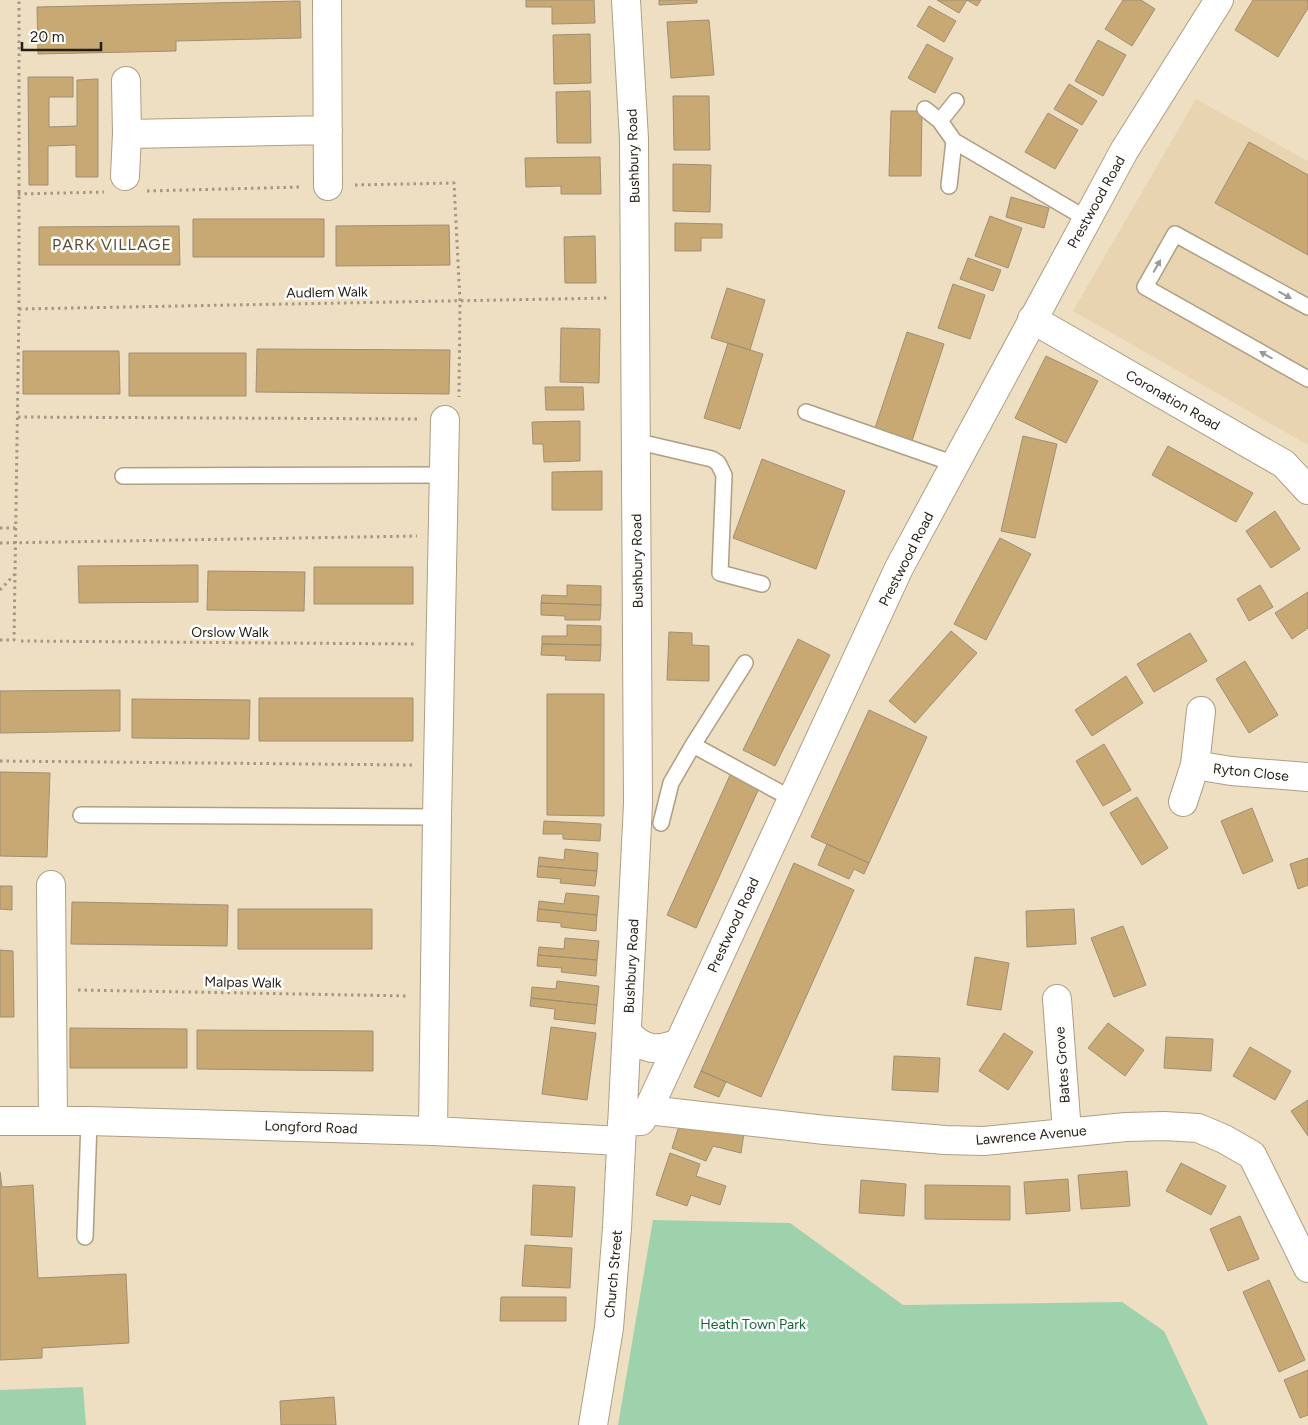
<svg xmlns="http://www.w3.org/2000/svg" width="1308" height="1425" viewBox="0 0 1308 1425" font-family="Figtree,sans-serif">
  <rect width="100%" height="100%" fill="#eedec2"/>
  <path fill="#e9d4b2" d="M1196,99L1308,161V445L1073,311Z"/>
  <path fill="#9ed2ac" d="M653,1220L790,1223L903,1305L1122,1302L1164,1331L1208,1425H618Z
    M83,1387L86,1425H0V1390Z"/>
  <path fill="#c8a973" stroke="#9e8f75" d="M526,0H594L595,23L552,24V7H526Z
    M659,0H697V3L659,5Z
    M937,0H981L977,6L967,0L959,13Z
    M1123,0H1141L1155,9L1132,46L1105,29Z
    M1253,0H1308V8L1278,57L1235,30Z
    M300,1L301,38L176,41V51L38,54L37,7Z
    M929,6L956,21L944,42L917,26Z
    M709,20L714,75L671,78L667,22Z
    M590,34L591,83L554,84L553,35Z
    M1098,40L1126,55L1103,96L1075,81Z
    M927,44L953,58L935,93L908,78Z
    M28,77H73V97H49V127L77,126V80L98,79V177H76V145L48,146V185H29Z
    M1069,84L1097,101L1082,125L1054,109Z
    M590,91L591,143H557L556,92Z
    M673,96H709L710,150H674Z
    M891,111H922L921,176H889Z
    M1048,113L1078,130L1055,169L1025,152Z
    M1249,142L1308,175V255L1215,203Z
    M600,157L601,194H561V186L526,187L525,158Z
    M673,164L711,165L710,212L673,211Z
    M1011,197L1049,208L1044,228L1006,217Z
    M990,216L1022,228L1008,268L975,256Z
    M193,219H324V257H193Z
    M675,223L722,224V238H701V251H675Z
    M449,225L450,265L336,266V226Z
    M179,226L180,265H39V227Z
    M595,236L596,283H565L564,237Z
    M968,258L1001,270L993,291L960,279Z
    M953,284L985,295L970,339L938,328Z
    M727,288L765,300L750,350L711,338Z
    M561,328L600,329L599,383L560,382Z
    M907,332L944,344L912,441L875,428Z
    M728,343L763,354L740,429L704,418Z
    M257,349L450,350L449,394L256,392Z
    M23,351H119L120,394H23Z
    M129,353H246V396H129Z
    M1046,356L1098,381L1066,443L1015,418Z
    M545,387H583L584,410H546Z
    M580,421V461L544,462L543,444H533L532,422Z
    M1023,436L1057,444L1035,538L1001,531Z
    M1168,446L1253,493L1236,522L1152,475Z
    M762,459L845,491L816,569L733,538Z
    M602,471V510H552V472Z
    M1275,511L1300,549L1271,568L1246,531Z
    M1000,538L1031,554L986,640L954,624Z
    M198,565V602L79,603L78,566Z
    M314,567H413V604H314Z
    M208,571L305,572L304,611L207,610Z
    M567,585L601,586V605L541,603L542,595L567,596Z
    M1260,585L1273,607L1249,621L1237,599Z
    M1308,592V628L1292,639L1275,613Z
    M541,603L601,605L600,620H565V616L541,615Z
    M567,625L601,626V645L542,644V636H567Z
    M951,631L977,653L915,723L889,701Z
    M669,632L692,633V645L709,646V681L667,680Z
    M1190,633L1207,661L1154,692L1137,664Z
    M798,639L830,655L775,766L743,750Z
    M542,644L601,645L600,661L565,660L566,656L541,655Z
    M1245,661L1278,715L1249,733L1216,679Z
    M1126,676L1143,703L1092,736L1075,710Z
    M120,690V731L0,733V691Z
    M547,694H604V816L547,815Z
    M259,698H413V741H259Z
    M132,699L250,700L249,739L132,738Z
    M869,710L927,737L869,863L811,837Z
    M1104,744L1131,790L1103,806L1076,761Z
    M0,772L50,773L47,857L0,856Z
    M731,773L760,786L696,928L667,915Z
    M1137,797L1168,848L1142,865L1110,813Z
    M1252,808L1273,861L1243,874L1221,821Z
    M544,821L601,824L600,841L563,839V834H543Z
    M827,844L869,863L864,874L854,869L849,879L818,865Z
    M565,849L598,853L597,871L538,866L539,857L564,860Z
    M1308,858V885L1298,889L1290,864Z
    M794,863L854,890L761,1097L701,1071Z
    M538,866L597,871L595,886L560,883L561,879L537,877Z
    M0,886H12V910L0,909Z
    M566,893L599,896L597,915L538,909L539,901L564,904Z
    M72,902L228,905L227,946L71,944Z
    M238,909H372V949H238Z
    M538,909L597,915L596,931L561,927V923L537,921Z
    M1074,909L1076,944L1027,947L1026,911Z
    M1123,926L1146,985L1114,997L1091,938Z
    M565,938L599,941L597,960L538,955L539,947L564,949Z
    M0,950L13,951L14,1017H0Z
    M538,955L597,960L596,976L561,972L562,968L537,966Z
    M975,957L1009,963L1001,1010L967,1005Z
    M557,981L599,986L597,1005L531,998L532,987L556,989Z
    M531,998L597,1005L595,1024L554,1019L555,1009L530,1006Z
    M1108,1023L1144,1050L1125,1076L1088,1048Z
    M551,1027L596,1033L587,1100L542,1094Z
    M70,1028L187,1029V1068H70Z
    M197,1030L373,1031V1071L197,1069Z
    M1004,1033L1033,1052L1008,1090L979,1071Z
    M1166,1037L1213,1039L1211,1071L1164,1068Z
    M1250,1047L1291,1071L1275,1100L1233,1076Z
    M894,1056L940,1058L938,1092L892,1090Z
    M701,1071L726,1082L719,1097L694,1087Z
    M1308,1100V1136L1291,1111Z
    M680,1123L744,1133L741,1153L713,1146L706,1161L672,1148Z
    M670,1153L700,1164L696,1176L726,1186L720,1205L691,1195L687,1206L656,1195Z
    M1181,1163L1226,1186L1211,1215L1166,1191Z
    M1127,1171L1130,1206L1081,1209L1078,1175Z
    M0,1172L2,1187L33,1185L38,1278L126,1274L129,1343L42,1348V1358L0,1360Z
    M1068,1179L1070,1211L1026,1214L1024,1182Z
    M861,1180L906,1184L904,1216L859,1213Z
    M533,1185L575,1187L572,1237L531,1235Z
    M925,1185L1010,1186V1220L925,1219Z
    M1240,1216L1259,1259L1228,1271L1210,1229Z
    M525,1245L572,1248L570,1288L522,1286Z
    M1269,1280L1305,1360L1279,1372L1243,1292Z
    M501,1297H566V1321H500Z
    M1308,1370V1415L1300,1418L1284,1380Z
    M334,1397L336,1425H281L280,1401Z"/>
  <g fill="none" stroke-linecap="round" stroke-linejoin="round">
    <defs>
      <path id="lane" d="M925,109L940,121L954,141L1087,219
        M940,121L956,101
        M949,186L954,141
        M1308,307L1175,234L1145,287L1308,379
        M806,412L955,464
        M635,441L712,459L718,463L724,475L720,573L762,584
        M123,476L443,475
        M745,663L693,745L792,799
        M81,815L437,817
        M661,823L671,783L693,745
        M85,1237L89,1121"/>
      <path id="street" d="M327,0L328,186
        M127,134L328,130
        M125,176L127,134L126,81
        M1032,319L1284,464L1308,490
        M1195,765L1231,771L1308,777
        M1183,802L1195,765L1201,711
        M51,885L53,1120
        M1057,999L1067,1132
        M648,1110L825,1130L945,1140L984,1141L1126,1127L1164,1126L1198,1128L1224,1139L1252,1155L1308,1268
        M0,1121H89L433,1131L621,1141
        M433,1131L437,817L445,420"/>
      <path id="secondary" d="M628,1033C643,1050 657,1052 678,1043
        M622,1122L641,1121L648,1110L899,568L1124,151L1219,0
        M593,1425L609,1328L617,1228L638,804L634,139L626,0"/>
    </defs>
    <use href="#lane" stroke="#ae9f84" stroke-width="18"/>
    <use href="#street" stroke="#ae9f84" stroke-width="30"/>
    <use href="#secondary" stroke="#ae9f84" stroke-width="30"/>
    <path stroke="#a49883" stroke-width="3" stroke-dasharray="2.5 4" stroke-linecap="butt" d="M355,185L454,183L460,301L459,397
      M147,191L301,187
      M18,194L104,192
      M19,309L608,298
      M18,417L419,419
      M0,528H16
      M0,543L417,536
      M0,590L15,574
      M0,640H14L19,309V0
      M21,641L415,644
      M0,761L412,765
      M78,990L409,996"/>
    <use href="#lane" stroke="#fff" stroke-width="15"/>
    <use href="#street" stroke="#fff" stroke-width="28"/>
    <use href="#secondary" stroke="#fff" stroke-width="28"/>
  </g>
  <defs><path id="oneway-solid" d="M-6-.8H1V-3.2L6.5 0L1 3.2V.8H-6Z" transform="scale(1.25)"/></defs>
  <g fill="#9c9a95">
    <use href="#oneway-solid" transform="translate(1157 266) rotate(-61)"/>
    <use href="#oneway-solid" transform="translate(1285 295) rotate(29)"/>
    <use href="#oneway-solid" transform="translate(1266 355) rotate(-151)"/>
  </g>
  <g text-anchor="middle" stroke-width="5" stroke-linejoin="round" paint-order="stroke">
    <g font-size="14" fill="#241e14" stroke="#fff">
      <text transform="translate(633 156) rotate(-92)" y="5">Bushbury Road</text>
      <text transform="translate(1096 202) rotate(-61)" y="5">Prestwood Road</text>
      <text transform="translate(327 292) rotate(-1)" y="5">Audlem Walk</text>
      <text transform="translate(1173 400) rotate(30)" y="5">Coronation Road</text>
      <text transform="translate(906 559) rotate(-63)" y="5">Prestwood Road</text>
      <text transform="translate(637 561) rotate(-91)" y="5">Bushbury Road</text>
      <text x="230" y="637">Orslow Walk</text>
      <text transform="translate(1251 772) rotate(6)" y="5">Ryton Close</text>
      <text transform="translate(733 925) rotate(-65)" y="5">Prestwood Road</text>
      <text transform="translate(631 966) rotate(-87)" y="5">Bushbury Road</text>
      <text transform="translate(243 982) rotate(1)" y="5">Malpas Walk</text>
      <text transform="translate(1062 1065) rotate(-94)" y="5">Bates Grove</text>
      <text transform="translate(311 1127) rotate(2)" y="5">Longford Road</text>
      <text transform="translate(1031 1135) rotate(-5)" y="5">Lawrence Avenue</text>
      <text transform="translate(613 1274) rotate(-85)" y="5">Church Street</text>
    </g>
    <g font-size="14" fill="#116635" stroke="#fff">
      <text x="753" y="1329">Heath Town Park</text>
    </g>
    <g font-size="16" letter-spacing="1" fill="#5a4d35" stroke="#fff">
      <text x="112" y="250">PARK VILLAGE</text>
    </g>
  </g>
  <path d="M22 42v8h79v-8" fill="none" stroke="#241e14" stroke-width="2.5"/>
  <text x="30" y="42" font-size="15" fill="#241e14" stroke="#ffffff" stroke-width="4" paint-order="stroke">20 m</text>
</svg>
